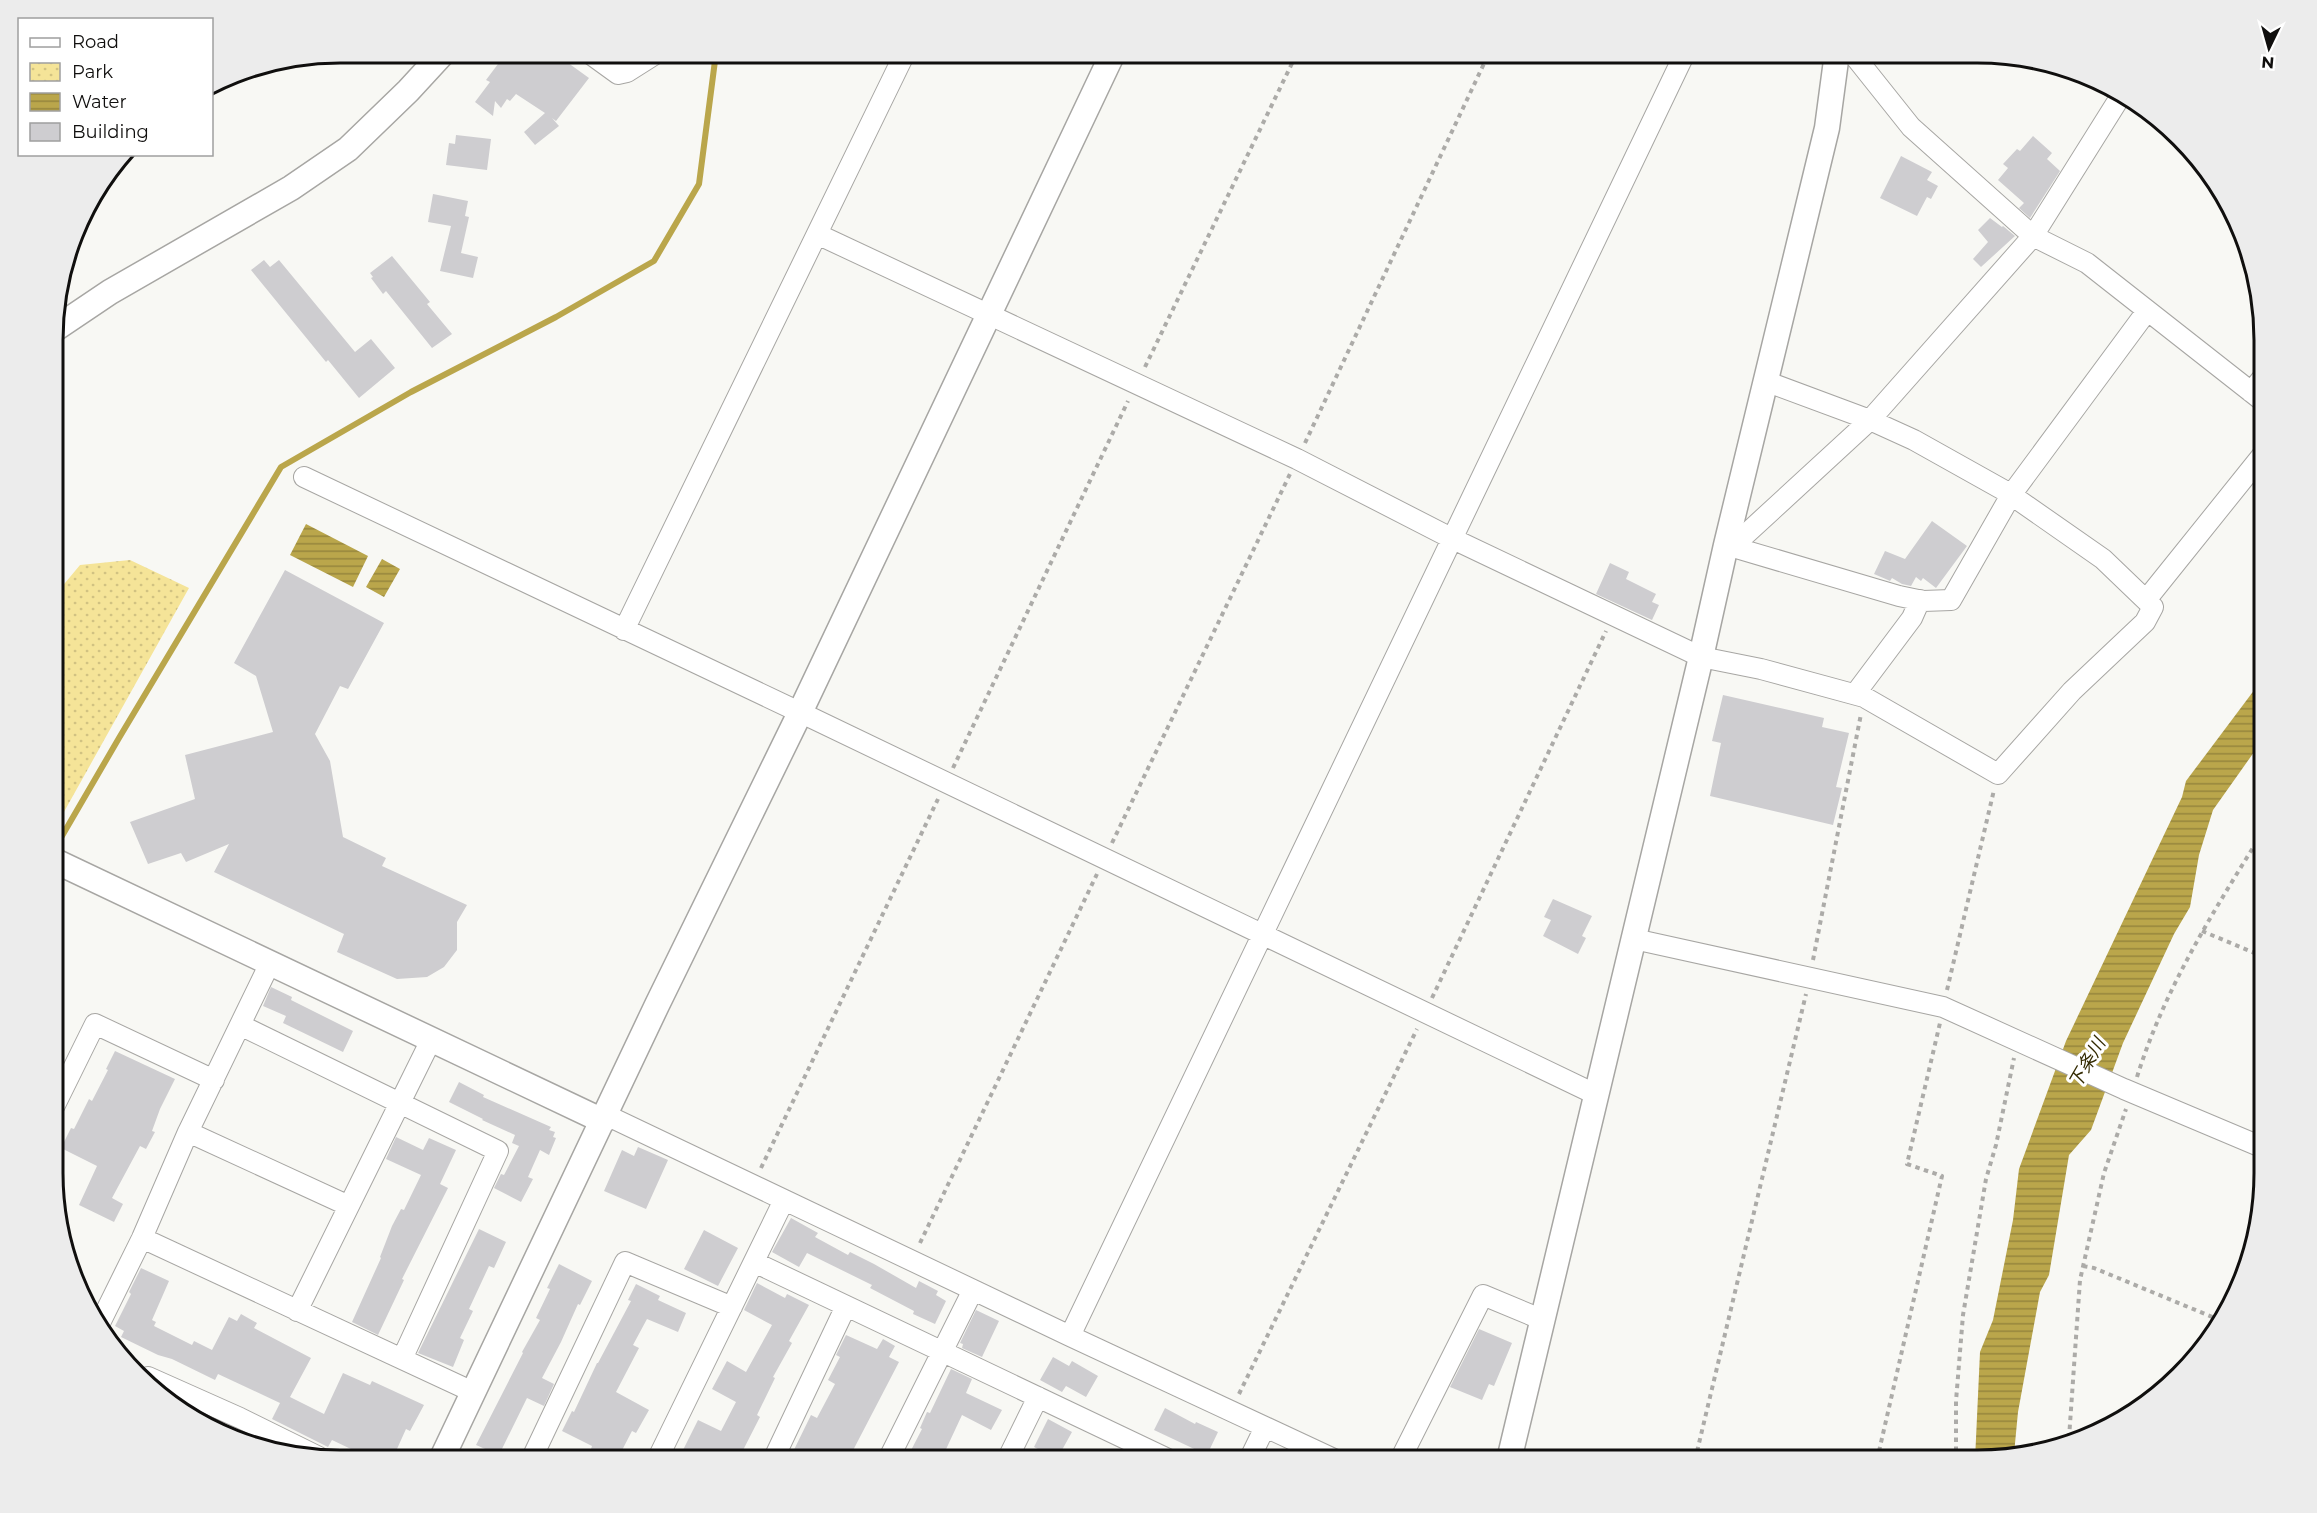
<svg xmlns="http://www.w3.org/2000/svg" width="2317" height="1513" viewBox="0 0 2317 1513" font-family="Montserrat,'Noto Sans JP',sans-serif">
  <defs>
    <pattern id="park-dots" width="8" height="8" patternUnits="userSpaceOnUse" patternTransform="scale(1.5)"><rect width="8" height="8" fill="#f5e498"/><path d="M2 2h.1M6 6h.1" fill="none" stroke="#d1c282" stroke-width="1.8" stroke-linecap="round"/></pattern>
    <pattern id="water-rules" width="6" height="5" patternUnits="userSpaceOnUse" patternTransform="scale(1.5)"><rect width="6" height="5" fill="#baa64b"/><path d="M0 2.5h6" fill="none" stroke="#96863d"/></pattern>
  </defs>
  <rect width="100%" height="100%" fill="#f8f8f4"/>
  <path fill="url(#park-dots)" d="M130,560L189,588L55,828V587L60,589L80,565Z"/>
  <path fill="url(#water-rules)" d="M306,524L368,556L353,587L290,555Z
    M382,559L400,569L384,597L366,587Z
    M2264,677V738L2213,810L2199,855L2190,907L2174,934L2123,1043L2091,1130L2069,1155L2049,1275L2040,1292L2018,1412L2014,1454L1995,1460H1975L1980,1352L1993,1320L2013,1220L2019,1169L2066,1041L2182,797L2186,781Z"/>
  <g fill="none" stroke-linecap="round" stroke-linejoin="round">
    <path stroke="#baa64b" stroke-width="6" d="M62,836L119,738L281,467L411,392L556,317L654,261L699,184L716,53"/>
  </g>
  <path fill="#cecdd0" d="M507,52H553L589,78L556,121L552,118L559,126L535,145L524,132L545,113L516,94L510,101L507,99L501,108L495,101L493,116L475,102L490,82L486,80Z
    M456,135L491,139L487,170L446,165L449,143L455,144Z
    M2033,136L2052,153L2047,159L2060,171L2030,218L2019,208L2024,203L1998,180L2008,168L2003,164L2017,149L2020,151Z
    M1901,156L1932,172L1927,180L1938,186L1931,199L1927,197L1917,216L1880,198Z
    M433,194L468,201L465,216L469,217L461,253L478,257L473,278L440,271L451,226L428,222Z
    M1990,218L2002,227L2003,226L2015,236L1981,267L1973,259L1988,242L1978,230Z
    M392,256L430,302L427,304L452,334L432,348L386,291L383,294L371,278L373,277L370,273Z
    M264,260L270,267L279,260L355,352L371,339L395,368L359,398L328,360L326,362L251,270Z
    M1932,521L1967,546L1936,588L1923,578L1921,581L1916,577L1911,586L1902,584L1892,578L1890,581L1888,580L1874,574L1885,551L1905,559Z
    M1610,563L1629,572L1626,579L1656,594L1652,602L1659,605L1652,620L1596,594Z
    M285,570L384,623L348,689L340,686L315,734L330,761L343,837L386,858L382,866L467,905L457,922V950L444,967L427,977L397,979L337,952L344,934L214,872L229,844L186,862L181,853L148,864L130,822L195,799L185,755L273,732L256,676L234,663Z
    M1723,695L1824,718L1822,727L1849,733L1836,787L1842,788L1833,825L1710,796L1721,743L1712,741Z
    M1553,899L1592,916L1582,936L1586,938L1578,954L1543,936L1551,920L1544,917Z
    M271,987L292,997L291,1000L353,1031L343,1052L283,1023L286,1016L263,1006Z
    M115,1051L175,1079L160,1109L152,1131L155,1132L146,1149L140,1146L112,1198L123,1204L114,1222L79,1205L97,1166L61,1148L71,1128L74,1129L89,1099L92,1101L108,1070L106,1069Z
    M459,1082L484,1095L483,1097L551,1127L549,1130L555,1132L553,1137L556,1138L549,1155L540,1150L528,1177L533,1179L521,1202L494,1188L501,1174L504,1175L519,1146L512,1143L515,1135L482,1120L483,1119L449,1102Z
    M396,1137L423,1150L429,1138L456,1150L440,1184L448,1188L402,1279L404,1280L378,1335L352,1322L381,1258L380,1257L392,1226L401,1209L404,1210L421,1175L386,1159Z
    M638,1147L668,1160L646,1209L604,1191L622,1150L634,1156Z
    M791,1218L818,1233L815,1237L848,1255L850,1252L874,1264L916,1288L919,1281L938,1291L936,1295L946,1301L935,1324L913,1314L914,1311L870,1288L872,1285L807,1253L799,1267L772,1252Z
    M479,1229L506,1242L494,1268L489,1266L469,1309L473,1311L460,1338L464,1340L453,1367L418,1353Z
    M704,1230L738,1248L718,1286L684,1269Z
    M559,1264L592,1281L580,1305L578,1304L561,1342L542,1378L554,1384L544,1406L527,1398L499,1455L476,1445L523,1353L522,1352L540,1320L536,1318L550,1289L547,1288Z
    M141,1268L169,1281L152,1320L156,1322L154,1326L192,1345L194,1341L212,1350L229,1317L237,1321L241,1314L257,1323L254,1328L311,1358L290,1397L324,1414L343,1373L370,1385L372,1381L424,1405L410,1431L406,1429L392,1460H374L332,1440L328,1447L272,1419L280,1403L218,1374L215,1380L172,1359L158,1355L121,1337L124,1331L115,1326L131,1294L129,1292Z
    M757,1283L785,1298L787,1294L809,1305L789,1341L792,1343L773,1377L775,1378L757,1415L760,1417L738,1460H716L702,1453L698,1460H678L698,1420L721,1431L736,1402L712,1389L727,1361L746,1372L772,1325L744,1310Z
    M636,1284L660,1296L658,1300L686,1313L678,1332L647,1319L633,1345L639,1348L616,1392L649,1410L636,1433L632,1431L617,1460H590L593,1454L590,1452L592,1446L562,1431L572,1411L574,1412L597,1363H598L631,1301L628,1300Z
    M976,1310L999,1321L982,1357L962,1348L963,1344L960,1343Z
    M1479,1329L1512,1343L1494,1386L1489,1384L1482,1400L1450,1387Z
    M846,1335L877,1349L883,1339L895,1346L889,1357L899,1362L848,1460H789L811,1415L817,1418L835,1384L828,1380L840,1357L836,1355Z
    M1053,1357L1069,1366L1072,1361L1098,1376L1086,1397L1066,1386L1062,1392L1040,1380Z
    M951,1369L972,1379L966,1393L1002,1410L991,1430L962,1415L941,1460H906L922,1429L920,1428L927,1412L930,1413Z
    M1165,1408L1195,1424L1196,1422L1218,1432L1207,1455L1154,1430Z
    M1048,1419L1072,1432L1057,1459L1034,1447Z"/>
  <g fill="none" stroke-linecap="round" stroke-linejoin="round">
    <defs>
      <path id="minor" d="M589,53L618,74L627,72L657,53
        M1852,53L1911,127L2033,236L2087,263L2264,402
        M817,234L1297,459L1451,538L1701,657L1761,669L1864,697L1998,774L2072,691L2145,622L2153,607L2103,559L2007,492L1914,440L1870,420L1765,381
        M2251,392L2264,376
        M304,477L814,719L1597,1095
        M1726,545L1899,596L1923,601L1951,600L2011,495L2147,311
        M1732,547L1870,420L2033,236L2122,94
        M2146,600L2264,453
        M624,630L905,53
        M1855,694L1912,618L1920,600
        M1634,939L1943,1007L2124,1089L2264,1148
        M240,1025L498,1151L402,1359
        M55,1105L95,1024L214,1080
        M606,1115L1070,1336L1336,1460
        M188,1132L349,1206
        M142,1238L473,1392
        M754,1262L1170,1460
        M297,1311L431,1040
        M99,1325L142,1238L188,1132L270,963
        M1070,1336L1685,53
        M148,1377L240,1418L319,1457
        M531,1460L625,1262L732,1307
        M657,1460L784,1200
        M773,1460L846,1306
        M888,1460L973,1290
        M1007,1460L1038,1397
        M1249,1460L1265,1427
        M1400,1460L1483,1295L1543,1320"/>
      <path id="tertiary" d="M55,329L110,292L291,188L348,149L408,91L443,53
        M55,861L603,1121
        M441,1460L657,1005L796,721L1113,53
        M1509,1460L1701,657L1726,545L1827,128L1837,53"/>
    </defs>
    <use href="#minor" stroke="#a7a6a3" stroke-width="22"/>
    <use href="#tertiary" stroke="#a7a6a3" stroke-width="27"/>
    <path stroke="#acaba8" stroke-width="4" stroke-dasharray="4.5 4.5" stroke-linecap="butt" d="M1145,367L1297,53
      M1305,443L1489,53
      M953,768L1128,401
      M1112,843L1290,474
      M2202,931L2264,957
      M1813,960L1861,714
      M1947,990L1994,790
      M1432,998L1606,631
      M2137,1077C2165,987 2215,909 2264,830
      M761,1168L938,799
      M920,1243L1097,874
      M2083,1266L2094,1268L2222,1321
      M1239,1394L1417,1029
      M2069,1438L2080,1280L2104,1173L2126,1109
      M1695,1460L1806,994
      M1877,1460L1942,1176L1907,1164L1940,1023
      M1956,1460V1401L1963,1315L1986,1179L1996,1145L2014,1058"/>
    <use href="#minor" stroke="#fff" stroke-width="20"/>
    <use href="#tertiary" stroke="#fff" stroke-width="24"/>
  </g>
  <g text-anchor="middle" stroke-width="6" stroke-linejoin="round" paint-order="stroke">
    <g font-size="18" font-style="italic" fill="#332a01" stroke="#fff">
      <text transform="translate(2087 1063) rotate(-60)" y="6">下条川</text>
    </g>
  </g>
  <path d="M0 0H2317V1513H0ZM340 63H1977A277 277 0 0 1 2254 340V1173A277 277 0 0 1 1977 1450H340A277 277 0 0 1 63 1173V340A277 277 0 0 1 340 63Z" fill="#ececec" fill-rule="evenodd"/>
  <path fill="none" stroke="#100f0e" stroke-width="3" d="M340 63H1977A277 277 0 0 1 2254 340V1173A277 277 0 0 1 1977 1450H340A277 277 0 0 1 63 1173V340A277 277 0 0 1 340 63Z"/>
  <rect x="18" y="18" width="195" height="138" fill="#ffffff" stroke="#9f9f9f" stroke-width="1.5"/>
  <rect x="30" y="38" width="30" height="9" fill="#ffffff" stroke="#9f9f9f" stroke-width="1.5"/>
  <text x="72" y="48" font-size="18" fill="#100f0e">Road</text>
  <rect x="30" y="63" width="30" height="18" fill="url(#park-dots)" stroke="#9f9f9f" stroke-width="1.5"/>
  <text x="72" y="78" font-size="18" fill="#100f0e">Park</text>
  <rect x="30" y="93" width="30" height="18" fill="url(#water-rules)" stroke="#9f9f9f" stroke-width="1.5"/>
  <text x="72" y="108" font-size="18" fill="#100f0e">Water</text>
  <rect x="30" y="123" width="30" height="18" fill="#cecdd0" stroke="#9f9f9f" stroke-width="1.5"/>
  <text x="72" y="138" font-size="18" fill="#100f0e">Building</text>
  <g transform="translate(2269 48) rotate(185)" stroke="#ffffff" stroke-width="4.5" paint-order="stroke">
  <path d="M0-4.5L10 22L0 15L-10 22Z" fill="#100f0e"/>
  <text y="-9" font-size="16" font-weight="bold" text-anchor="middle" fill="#100f0e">N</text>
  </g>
</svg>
